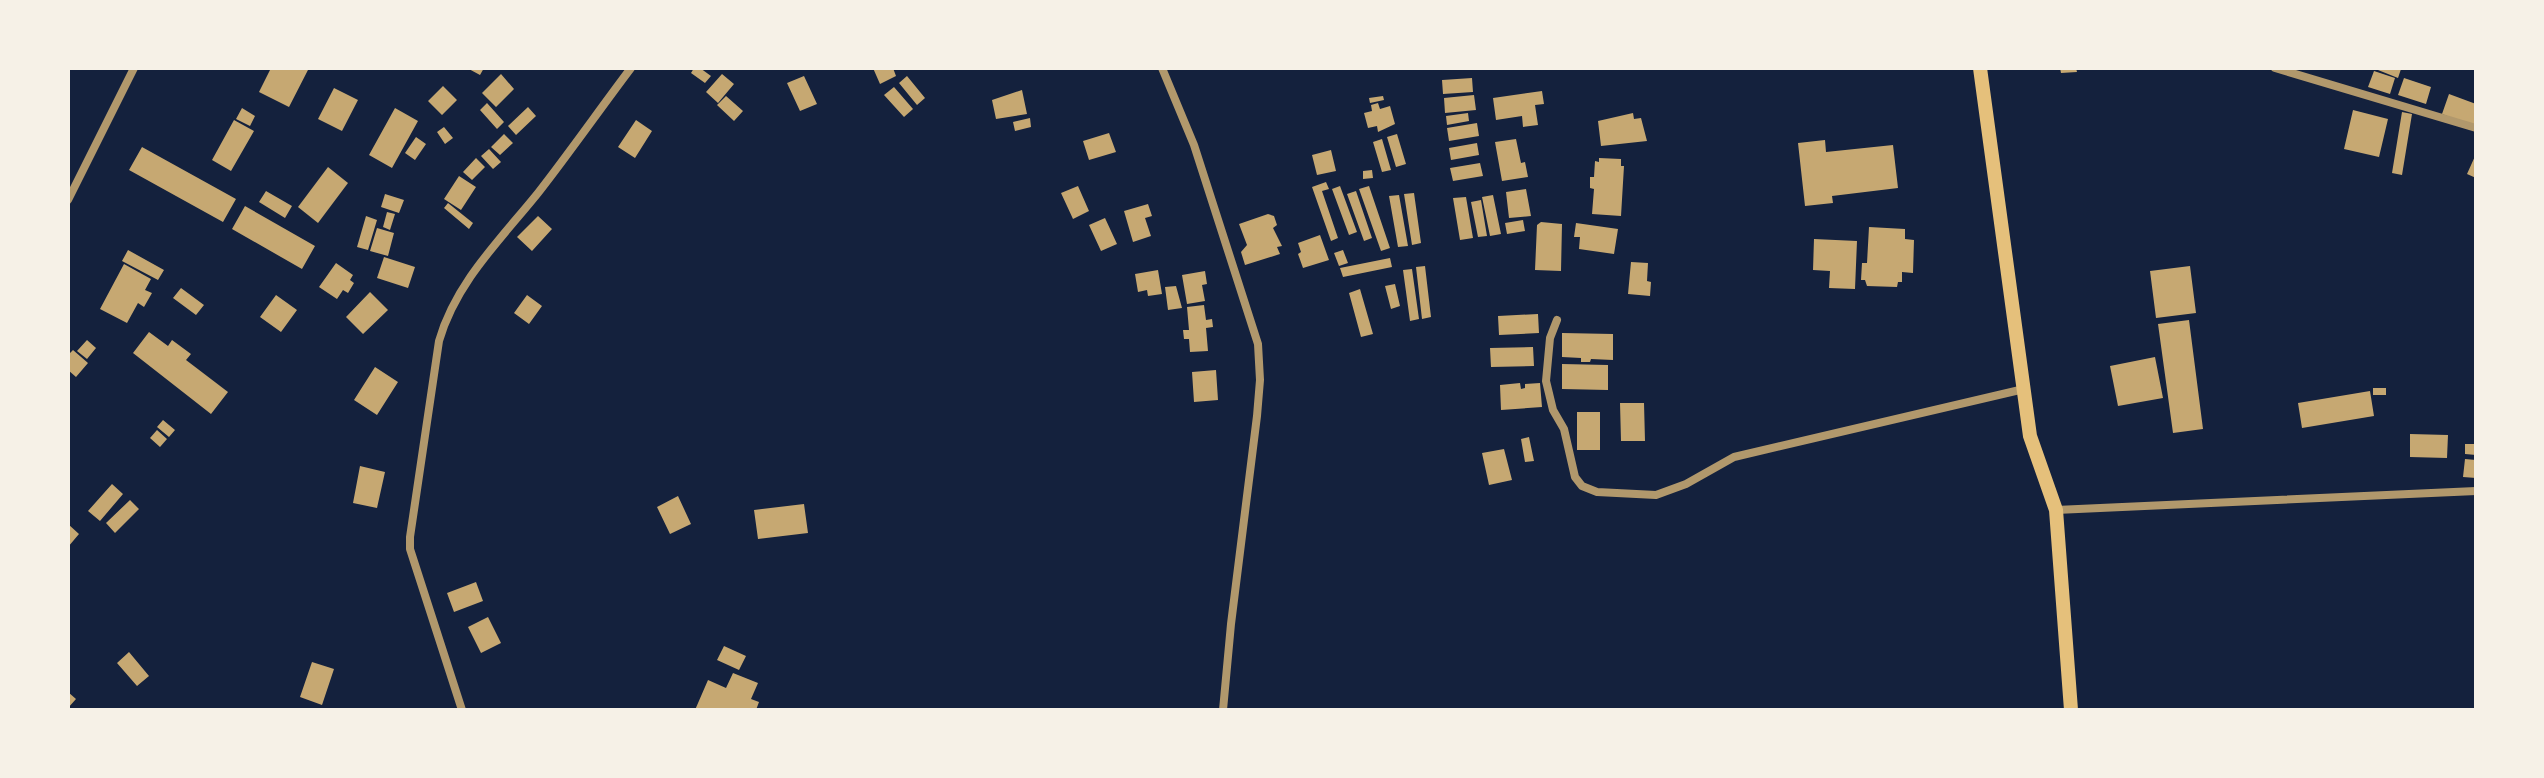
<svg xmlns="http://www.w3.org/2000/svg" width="2544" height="778" viewBox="0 0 2544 778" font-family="'Exo 2',sans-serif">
  <rect width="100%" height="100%" fill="#14213d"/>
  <path fill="#c6a872" d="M271,68H309L289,107L259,92Z
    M467,68H484L480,75Z
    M694,68H700L711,76L705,83L691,73Z
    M873,68H893L896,76L880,84Z
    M2060,68H2076L2077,72L2061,73Z
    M2373,68H2397L2401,69L2398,78Z
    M2374,71L2395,78L2390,94L2368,87Z
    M501,74L514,89L496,107L482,93Z
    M722,74L734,84L718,103L706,92Z
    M804,76L817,104L800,111L787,83Z
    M907,76L925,98L917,105L899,83Z
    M1472,78L1473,92L1443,94L1442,80Z
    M2404,78L2431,87L2426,104L2398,95Z
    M443,86L457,100L442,115L428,101Z
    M894,87L913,109L904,117L884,95Z
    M334,88L358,100L342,131L318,119Z
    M1022,90L1027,114L996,119L992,100Z
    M1542,91L1544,104L1535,105L1538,125L1523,127L1522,116L1496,120L1493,98Z
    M2449,94L2476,104V127L2442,114Z
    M1474,95L1476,110L1445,113L1444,98Z
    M726,96L743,111L734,121L717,105Z
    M1383,96L1384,100L1370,103L1369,98Z
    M487,103L504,122L497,129L480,110Z
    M1378,103L1380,109L1390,106L1395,124L1378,132L1377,126L1368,128L1364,113L1372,111L1371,105Z
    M528,107L536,116L516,135L508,126Z
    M242,108L255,116L250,126L236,119Z
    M395,108L418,121L392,168L369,155Z
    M2353,110L2388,119L2379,157L2344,149Z
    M2402,112L2412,114L2402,175L2392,173Z
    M1468,113L1469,121L1447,125L1446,116Z
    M1633,113L1634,119L1641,118L1647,141L1601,146L1598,121Z
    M1030,118L1031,127L1015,131L1013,122Z
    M234,120L254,131L231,171L212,160Z
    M636,120L652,131L635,158L618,147Z
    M1477,123L1479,136L1449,141L1447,128Z
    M444,127L453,138L445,144L437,132Z
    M1109,133L1116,152L1089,160L1083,141Z
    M504,134L513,143L500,155L491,147Z
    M1397,134L1406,164L1396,167L1387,137Z
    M416,137L426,144L415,160L405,153Z
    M1382,139L1391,170L1382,172L1373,142Z
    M1516,139L1521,163L1525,162L1528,177L1502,181L1495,142Z
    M1825,140L1826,152L1893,145L1898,188L1832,196L1833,203L1805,206L1798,143Z
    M1477,143L1479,155L1451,160L1449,148Z
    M142,147L236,199L223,222L129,170Z
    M489,149L501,162L493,169L481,156Z
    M1331,150L1336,171L1317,175L1312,155Z
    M2476,154V178L2467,174Z
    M476,158L485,167L472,180L463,172Z
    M1599,158L1621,159V166H1624L1621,216L1592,214L1594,189L1590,188V177H1594L1595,161L1599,162Z
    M1480,163L1483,176L1453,181L1450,168Z
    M328,167L348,183L318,223L298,207Z
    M1372,170L1373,178L1363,179V171Z
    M459,176L476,187L461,210L444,199Z
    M1326,182L1329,189L1322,191L1338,238L1331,241L1312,187Z
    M1078,186L1089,211L1073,219L1061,193Z
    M1340,186L1357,232L1349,235L1332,189Z
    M1369,186L1390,248L1381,251L1359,189Z
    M1526,189L1531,216L1509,218L1506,192Z
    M266,191L292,206L285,218L259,202Z
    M1356,191L1372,238L1364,241L1347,194Z
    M1414,193L1421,243L1412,245L1404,194Z
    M385,194L404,200L399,213L381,207Z
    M1399,195L1408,246L1398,247L1389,196Z
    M1493,195L1501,234L1490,236L1482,197Z
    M1466,197L1473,238L1460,240L1453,198Z
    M1481,200L1487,236L1478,237L1471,202Z
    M448,203L473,223L469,229L444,208Z
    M1148,204L1152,216L1145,218L1151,236L1133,242L1124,211Z
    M245,206L315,246L302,269L232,229Z
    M387,212L395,214L390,230L383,227Z
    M1268,214L1274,216L1277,225L1273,228L1282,246L1277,247L1280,254L1245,265L1241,252L1247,245L1239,224Z
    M366,216L377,220L368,250L357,247Z
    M538,216L552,229L532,251L517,237Z
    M1105,218L1117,244L1101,251L1089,225Z
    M1523,220L1525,231L1507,234L1505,223Z
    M1541,222L1562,224L1561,271L1535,270L1537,225Z
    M1576,223L1618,229L1614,254L1579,249L1580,237H1574Z
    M1869,227L1905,229V239L1914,240L1913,273L1902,272V282H1898L1897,287L1867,286L1865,280H1861L1862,263H1867Z
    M377,228L394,233L388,256L370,251Z
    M1320,235L1329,260L1303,268L1298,254L1301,252L1298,243Z
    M1814,239L1857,241L1855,289L1829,288L1830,271L1813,270Z
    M128,250L164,270L158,280L122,261Z
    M1343,250L1348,263L1339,266L1334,253Z
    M384,257L415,267L408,288L377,278Z
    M1390,258L1392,267L1343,277L1340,268Z
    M1631,262L1648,263L1647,281L1651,282L1650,296L1628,294Z
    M336,263L353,275L350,280L354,283L348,293L343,290L337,299L319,287Z
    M124,264L151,279L145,290L152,293L144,307L138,303L127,323L100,309Z
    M1425,266L1431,317L1422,319L1416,267Z
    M2190,266L2196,313L2156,318L2150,271Z
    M1412,269L1419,319L1410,321L1403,270Z
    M1158,270L1162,294L1148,296L1147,290L1138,292L1135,274Z
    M1205,271L1207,284L1202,285L1205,301L1187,304L1182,275Z
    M1395,284L1400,306L1391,309L1385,286Z
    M1176,286L1182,308L1168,310L1165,287Z
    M181,288L204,305L196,315L173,298Z
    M1360,289L1373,334L1361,337L1349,293Z
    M370,292L388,310L363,334L346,317Z
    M276,295L297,310L281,332L260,317Z
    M527,295L542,306L529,324L514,313Z
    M1204,305L1206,320L1212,319L1213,327L1206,328L1208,351L1190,352L1189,339H1184L1183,330H1189L1187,307Z
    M1538,314L1539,333L1499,335L1498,316Z
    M2189,320L2203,429L2173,433L2158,324Z
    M149,332L168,346L172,340L191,354L186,360L228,392L211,414L133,353Z
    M1562,333L1613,334V360L1591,359L1590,362H1581V358L1562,357Z
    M87,340L96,348L87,359L77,351Z
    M1533,347L1534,366L1491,367L1490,348Z
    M73,350L88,363L76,377L68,370V355Z
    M2155,357L2163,398L2118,406L2110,366Z
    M1562,364L1608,365V390L1562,389Z
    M375,367L398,382L377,415L354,400Z
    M1216,370L1218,400L1194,402L1192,372Z
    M1520,383L1521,389L1525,388V384L1540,383L1542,407L1501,410L1500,385Z
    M2373,388H2386V395H2373Z
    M2370,391L2374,416L2302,428L2298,403Z
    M1620,403H1644L1645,441H1621Z
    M1577,412H1600V450H1577Z
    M163,420L175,430L169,437L157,427Z
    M157,430L167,439L160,447L150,438Z
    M2410,434L2448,435L2447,458L2410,457Z
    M1529,437L1534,461L1525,462L1521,439Z
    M2465,444H2476V455L2465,454Z
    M1504,449L1512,480L1489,485L1482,453Z
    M2465,459L2476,460V478L2463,477Z
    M360,466L385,472L377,508L353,503Z
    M112,484L123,494L100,521L88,511Z
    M678,496L691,524L670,534L657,507Z
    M130,500L139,509L115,533L106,523Z
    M804,504L808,533L758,539L754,510Z
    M68,524L79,534L68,547Z
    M476,582L483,601L454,612L447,593Z
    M488,617L501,643L481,653L468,627Z
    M724,646L746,656L739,670L717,660Z
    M129,652L149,676L137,686L117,663Z
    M312,662L334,669L322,705L300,697Z
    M733,673L758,683L751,699L759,702L756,710H695L708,680L726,688Z
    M68,692L76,699L68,708Z"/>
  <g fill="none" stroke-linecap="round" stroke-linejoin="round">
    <path stroke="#b1986c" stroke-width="8" d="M1162,68L1194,145L1258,344L1260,380L1257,416L1231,624L1223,710
      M2275,68L2476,128
      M68,200L134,68
      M1557,320L1550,338L1546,381L1553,410L1564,429L1575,477L1582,486L1597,492L1656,495L1686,484L1734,457L2024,389
      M2056,510L2476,491
      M462,710L410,549V537L439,341C456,282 501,239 538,193C570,152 600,109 631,68"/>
    <path stroke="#e5c07b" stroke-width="14" d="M1980,68L2030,436L2056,510L2071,710"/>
  </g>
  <rect width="2544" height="778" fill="none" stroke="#f6f1e7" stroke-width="140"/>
</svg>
